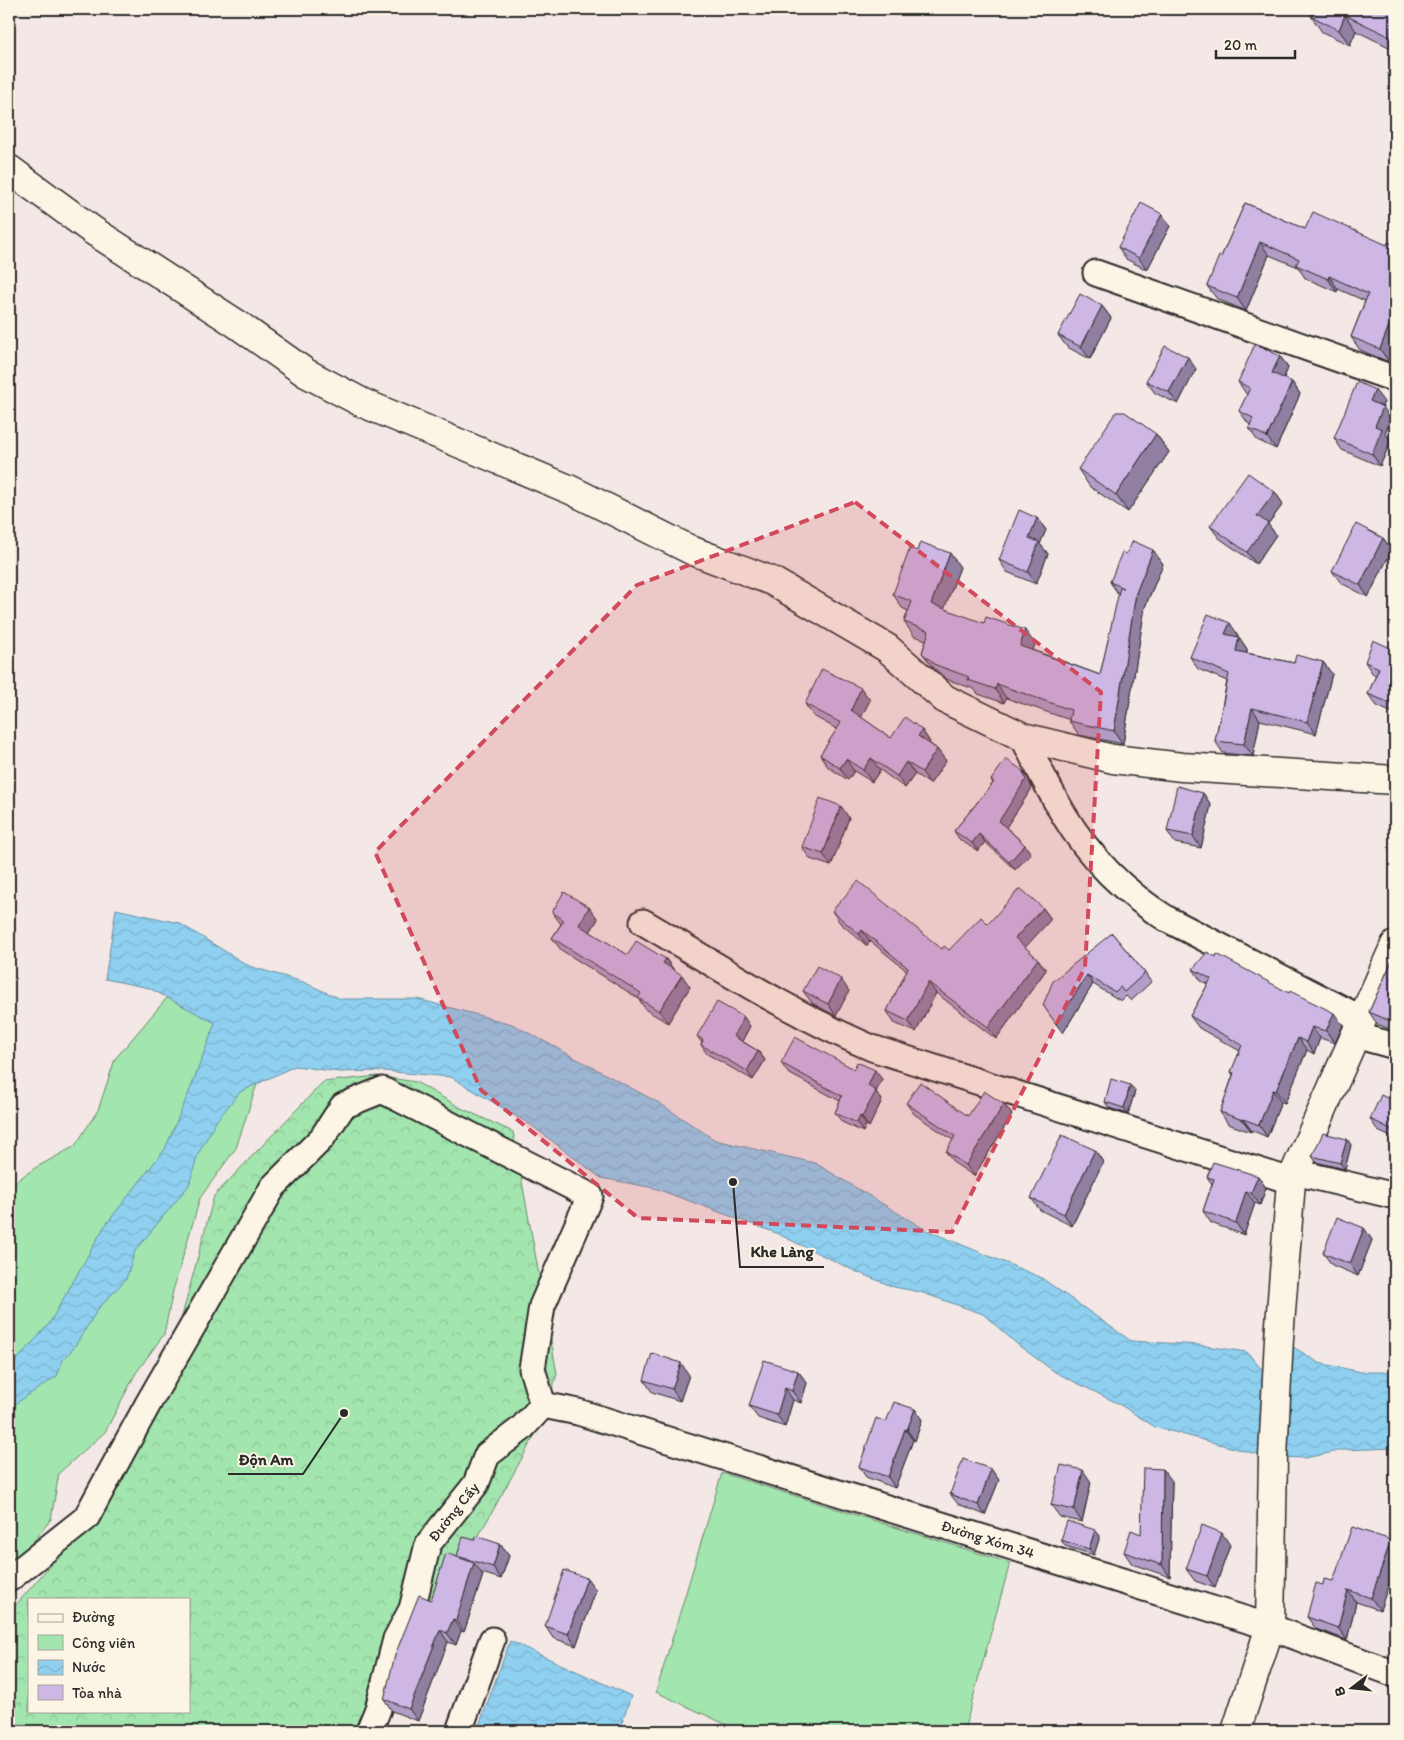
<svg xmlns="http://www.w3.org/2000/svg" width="1404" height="1740" viewBox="0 0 1404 1740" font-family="Itim,sans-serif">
  <defs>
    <pattern id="forest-crowns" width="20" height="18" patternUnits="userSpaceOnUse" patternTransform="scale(1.25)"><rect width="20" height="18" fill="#a3e5ae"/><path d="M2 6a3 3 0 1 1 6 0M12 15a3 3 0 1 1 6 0" fill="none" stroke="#8cc596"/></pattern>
    <pattern id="water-waves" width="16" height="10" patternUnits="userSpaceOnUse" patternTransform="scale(1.25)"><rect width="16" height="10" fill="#8fd0f0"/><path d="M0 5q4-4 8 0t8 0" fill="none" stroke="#7cb3ce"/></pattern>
  </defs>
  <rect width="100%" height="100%" fill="#f3e8e5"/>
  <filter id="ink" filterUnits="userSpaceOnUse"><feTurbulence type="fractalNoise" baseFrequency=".02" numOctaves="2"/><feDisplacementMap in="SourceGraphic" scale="10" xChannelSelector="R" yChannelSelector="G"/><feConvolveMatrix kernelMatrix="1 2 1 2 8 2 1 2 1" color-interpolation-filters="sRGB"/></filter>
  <g filter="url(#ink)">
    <path fill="#a3e5ae" stroke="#67886c" d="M188,973L351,1021L257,1084L236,1148L200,1198L173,1291L164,1334L136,1373L105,1432L59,1473L51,1519L22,1557L9,1571V1186L35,1168L75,1146L98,1110L115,1059Z
      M722,1473L1010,1563L964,1731H740L656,1692Z"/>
    <path fill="url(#forest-crowns)" stroke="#67886c" fill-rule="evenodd" d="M377,1076L416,1082L461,1108L513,1132L557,1374L541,1424L370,1731H9V1613L78,1533L173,1350L214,1196L323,1082ZM29,1599H189V1711H29Z"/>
    <path fill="url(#water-waves)" stroke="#678ea1" d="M116,909L179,923L249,966L303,982L341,999H417L512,1024L659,1103L715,1140L815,1163L926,1230L1040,1277L1131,1341L1199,1345L1247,1352L1268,1377L1260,1455L1155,1427L1119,1404L1055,1372L1018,1345L983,1314L920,1292L894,1287L857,1272L776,1233L654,1188L601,1178L531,1125L451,1077L383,1071L339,1072L295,1066L240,1092L217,1120L198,1154L189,1185L135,1251L126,1279L98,1309L73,1349L63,1360L57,1376L9,1408V1369L49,1324L104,1227L165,1149L194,1080L215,1023L149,988L105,979Z
      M1279,1338L1319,1363L1361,1372H1395V1448L1343,1450L1305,1458L1273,1457Z
      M510,1641L631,1696L619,1731H477Z"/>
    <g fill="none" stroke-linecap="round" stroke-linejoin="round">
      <defs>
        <g id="street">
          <path d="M1096,273L1395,379"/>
          <path d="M1023,737C1036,763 1049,790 1064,815C1090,858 1125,893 1167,919L1362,1019"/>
          <path d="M643,922C718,966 791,1014 872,1048L1291,1181"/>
          <path d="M1355,1035L1395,1046"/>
          <path d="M1295,1172L1395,1196"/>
          <path d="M9,1579L86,1518L149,1402L273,1187L322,1138L343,1106L382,1090L590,1196L542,1306L532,1369L543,1405"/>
          <path id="s1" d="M369,1731L378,1709L396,1639L412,1609L428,1544L476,1484L487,1455L521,1429L543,1405L578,1412L1270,1627L1395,1674"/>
          <path d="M459,1731L492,1640"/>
        </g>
        <path id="secondary" d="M9,169L92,230L237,324L306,373L363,403L571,490L693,551L772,581L887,648L945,699L1023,737L1113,759L1182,767L1395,780
          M1236,1731L1270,1627L1273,1457L1279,1338L1291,1181L1395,945"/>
      </defs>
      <use href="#street" stroke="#2b2b2b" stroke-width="29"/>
      <use href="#secondary" stroke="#2b2b2b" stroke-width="31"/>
      <use href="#street" stroke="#fcf5e5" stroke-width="25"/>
      <use href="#secondary" stroke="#fcf5e5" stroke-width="28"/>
    </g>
    <path fill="#b19dc5" stroke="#2b2b2b" d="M1395,9V50L1356,31L1350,45L1322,32L1311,16Z
      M1395,53V85L1388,74Z
      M1245,203L1305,229L1387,245H1395V346L1389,362L1360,350L1351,337L1365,301L1338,289L1337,292L1305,278L1298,267L1269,255L1246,311L1217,299L1207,286L1221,257Z
      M1162,214L1170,226L1147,270L1126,259L1118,247Z
      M1102,306L1111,318L1090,359L1067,347L1058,335Z
      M1280,356L1288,368L1284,378L1292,382L1300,394L1276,449L1257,440L1249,428L1250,425L1248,423L1239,411L1247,395L1238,382Z
      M1196,369L1178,404L1155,393L1146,381Z
      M1384,402L1382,406L1391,419L1385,433L1391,441L1380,466L1342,450L1334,438Z
      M1156,434L1169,452L1128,512L1090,487L1078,469Z
      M1275,492L1283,504L1268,524L1276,535L1256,564L1219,538L1210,526Z
      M1037,518L1046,530L1040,544L1048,554L1036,584L1007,572L999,560Z
      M1383,538L1392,550L1368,597L1341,583L1332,571Z
      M1153,550L1163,564L1145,607L1123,744L1079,735L1069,721L1070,720L1006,698L1004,703L978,694L974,689L946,679L932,666L922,653L926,640L914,636L904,622L908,611L902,608L893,594L917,551L960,567L944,609L1035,644L1033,650L1100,675L1119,595L1110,582L1126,554Z
      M1238,635L1237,637H1239L1247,649V653L1294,663L1323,662L1332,674L1316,734L1260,720L1253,756L1223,753L1215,741L1227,681L1198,669L1190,657Z
      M1395,650V714L1377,706L1368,694L1376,675L1373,674L1365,662Z
      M870,700L861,717L891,738L922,730L930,742L929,743L937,749L946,761L930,784L915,774L905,788L880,770L872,782L854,771L848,780L828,767L820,755L837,729L813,716L805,704Z
      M1022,770L1028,778L1032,788L1006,827L1025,845L1031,854L1015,870L985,842L978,851L960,840L954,831L993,783L991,780Z
      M1203,793L1211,805L1201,848L1175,843L1167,831Z
      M849,818L831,866L810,859L802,847Z
      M1043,908L1051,919L1025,947L1038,959L1046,970L996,1039L936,993L916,1032L894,1023L887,1011L907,971L870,941L867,946L840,923L832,911L942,949L949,950L988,924Z
      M552,912L598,919L590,932L628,955L666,959L674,970L690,987L668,1023L646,1010L638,998L561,950L552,938L561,924Z
      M1112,933L1145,973L1151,982L1131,1001L1126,996L1121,1001L1093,984L1063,1033L1043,1005Z
      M1395,954V1031L1377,1024L1369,1012Z
      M1193,969L1343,1025L1335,1043L1320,1038L1314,1054L1307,1050L1285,1103L1281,1102L1267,1137L1251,1130V1132L1228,1124L1220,1112L1233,1075L1231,1072L1240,1051L1199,1028L1190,1016L1208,984L1201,981Z
      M803,991H849L836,1016L812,1003Z
      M750,1026L742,1041L758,1051L765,1060L753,1080L707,1054L701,1045L702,1043L697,1036Z
      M781,1063L854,1069L882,1079L876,1092L882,1100L869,1127L866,1125L863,1132L842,1122L835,1113L840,1101L788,1073Z
      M1130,1085L1135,1091L1128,1114L1109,1108L1105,1102Z
      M1395,1102V1139L1378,1131L1370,1119Z
      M906,1103L968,1116L1004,1104L1012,1115L974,1176L954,1163L946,1152L953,1140L914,1114Z
      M1347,1139L1351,1145L1345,1169L1316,1162L1312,1156Z
      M1095,1150L1103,1162L1072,1226L1040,1210L1031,1198Z
      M1258,1176L1266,1188L1260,1205L1255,1203L1244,1235L1211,1223L1203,1211L1212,1184L1207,1177Z
      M1364,1228L1372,1240L1358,1276L1332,1265L1323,1253Z
      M798,1371L807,1383L801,1403L793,1400L785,1427L758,1418L749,1406Z
      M689,1375L680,1401L652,1392L644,1380Z
      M915,1409L922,1420L915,1441L913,1440L895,1488L866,1477L859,1467L886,1422Z
      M991,1469L999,1480L985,1515L958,1504L950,1494Z
      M1172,1481L1170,1577L1132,1564L1124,1552L1141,1534Z
      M1091,1482L1082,1522L1060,1517L1051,1505Z
      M1395,1510V1545L1389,1536Z
      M1095,1530L1100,1536L1094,1555L1065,1546L1061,1540Z
      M475,1540L500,1544L509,1556L501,1579L482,1573L483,1575L464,1632L461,1631L456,1645L448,1642L418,1721L392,1711L384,1699L431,1600L458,1557L457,1556Z
      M1230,1545L1215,1588L1195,1581L1186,1569Z
      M1395,1546V1565L1380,1610L1356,1602L1347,1640L1316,1629L1307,1617L1323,1585L1333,1581Z
      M596,1590L576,1646L553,1638L545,1626Z"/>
    <path fill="#907fa0" stroke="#2b2b2b" d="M1345,15L1356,31L1350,45L1339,30Z
      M1162,214L1170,226L1147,270L1139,258Z
      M1260,242L1269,255L1246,311L1237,298Z
      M1329,276L1338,289L1337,292L1328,279Z
      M1102,306L1111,318L1090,359L1081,347Z
      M1395,310V346L1389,362L1380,349Z
      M1280,356L1288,368L1281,385L1272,373Z
      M1188,357L1196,369L1178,404L1169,392Z
      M1292,382L1300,394L1276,449L1267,437Z
      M1375,390L1384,402L1379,413L1370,401Z
      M1383,407L1391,419L1385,433L1391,441L1380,466L1372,454L1375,426Z
      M1156,434L1169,452L1128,512L1116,495Z
      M1275,492L1283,504L1268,524L1276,535L1256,564L1247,552L1257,516Z
      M1037,518L1046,530L1040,544L1048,554L1036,584L1028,572L1029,538Z
      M1383,538L1392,550L1368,597L1360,585Z
      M1153,550L1163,564L1145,607L1123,744L1114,731L1136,593Z
      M950,553L960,567L941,618L931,604Z
      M1230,623L1238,635L1234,646L1225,634Z
      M1025,630L1035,644L1030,660L1020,646Z
      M1239,637L1247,649L1244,663L1236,651Z
      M1323,662L1332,674L1316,734L1307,722Z
      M997,684L1006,698L1004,703L995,689Z
      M861,688L870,700L859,722L851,710Z
      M1252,708L1260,720L1253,756L1244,744Z
      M922,730L930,742L926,748L918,736Z
      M937,749L946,761L930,784L922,772Z
      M871,758L880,770L872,782L863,770Z
      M846,759L854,771L848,780L840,768Z
      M906,762L915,774L905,788L897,776Z
      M1022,770L1028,778L1032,788L1005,829L999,821Z
      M1203,793L1211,805L1201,848L1193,836Z
      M841,806L849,818L831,866L823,854Z
      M979,834L985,842L978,851L972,843Z
      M1025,845L1031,854L1015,870L1009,862Z
      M589,907L598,919L587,937L579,925Z
      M1043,908L1051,919L1023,950L1015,938Z
      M862,930L870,941L867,946L859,934Z
      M666,959L674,971L663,963Z
      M1038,959L1046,970L996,1039L988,1027Z
      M682,975L690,987L668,1023L659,1011Z
      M1087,975L1093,984L1063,1033L1056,1024Z
      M841,979L849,991L836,1016L828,1004Z
      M928,982L936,993L916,1032L908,1021Z
      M1334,1013L1343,1025L1335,1043L1326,1031Z
      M744,1017L750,1026L740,1045L733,1036Z
      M1312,1027L1320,1038L1314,1054L1306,1042Z
      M1298,1038L1307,1050L1285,1103L1276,1091Z
      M758,1051L765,1060L753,1080L747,1071Z
      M875,1070L882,1079L876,1092L882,1100L869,1127L862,1117L868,1086Z
      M1130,1085L1135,1091L1128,1114L1124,1108Z
      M1273,1090L1281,1102L1267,1137L1259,1125Z
      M1004,1104L1012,1115L974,1176L966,1165Z
      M860,1116L866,1125L863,1132L857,1123Z
      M1243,1119L1251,1130V1132L1243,1120Z
      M1347,1139L1351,1145L1345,1169L1340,1163Z
      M1095,1150L1103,1162L1072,1226L1064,1214Z
      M1258,1176L1266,1188L1260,1205L1251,1193Z
      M1246,1191L1255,1203L1244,1235L1236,1223Z
      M1364,1228L1372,1240L1358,1276L1350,1264Z
      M681,1363L689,1375L680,1401L672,1389Z
      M798,1371L807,1383L801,1403L792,1391Z
      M785,1388L793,1400L785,1427L777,1415Z
      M915,1409L922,1420L915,1441L907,1430Z
      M905,1429L913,1440L895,1488L888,1477Z
      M991,1469L999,1480L985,1515L978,1505Z
      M1163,1469L1172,1481L1170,1577L1162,1565Z
      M1083,1470L1091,1482L1082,1522L1074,1510Z
      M1095,1530L1100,1536L1094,1555L1089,1549Z
      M1222,1533L1230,1545L1215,1588L1207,1576Z
      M1391,1540L1395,1546V1565L1380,1610L1371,1598Z
      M500,1544L509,1556L501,1579L493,1567Z
      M474,1563L483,1575L464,1632L456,1620Z
      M587,1578L596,1590L576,1646L568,1634Z
      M1348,1590L1356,1602L1347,1640L1338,1628Z
      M453,1619L461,1631L456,1645L447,1633Z
      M440,1630L448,1642L418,1721L409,1709Z"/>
    <path fill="#ceb6e5" stroke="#2b2b2b" d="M1314,9H1395V39L1345,15L1339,30L1311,16Z
      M1395,53V77L1388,74Z
      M1141,203L1162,214L1139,258L1118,247Z
      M1245,203L1305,229L1313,212L1387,245L1388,242L1395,245V310L1380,349L1351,337L1368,294L1329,276L1328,279L1296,265L1299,259L1260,242L1237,298L1207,286L1219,256L1221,257Z
      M1080,294L1102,306L1081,347L1058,335Z
      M1255,344L1280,356L1272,373L1292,382L1267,437L1249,428L1253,418L1239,411L1250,388L1238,382Z
      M1165,346L1188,357L1169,392L1146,381Z
      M1357,382L1375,390L1370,401L1383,407L1375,426L1382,429L1372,454L1334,438Z
      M1116,412H1125L1156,434L1116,495L1078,469Z
      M1248,473L1275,492L1257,516L1268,523L1247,552L1210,526Z
      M1019,510L1037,518L1029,538L1039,542L1028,572L999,560Z
      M1356,524L1383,538L1360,585L1332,571Z
      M1133,541L1153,550L1136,593L1114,731L1069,721L1071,710L997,684L995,689L968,680L969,677L936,665L922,653L929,631L904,622L912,602L893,594L910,548L917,551L920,542L950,553L931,604L984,623L986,617L1025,630L1020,646L1100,675L1120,587L1124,588L1110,582L1122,552L1126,554Z
      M1208,614L1230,623L1225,634L1239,637L1236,651L1294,663L1296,655L1323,662L1307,722L1252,708L1244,744L1215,741L1229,674L1190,657Z
      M1373,640L1395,650V705L1368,694L1379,668L1365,662Z
      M822,669L861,688L851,710L891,738L905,717L922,730L918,736L937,749L922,772L906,762L897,776L871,758L863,770L846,759L840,768L820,755L841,723L805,704Z
      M1006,759L1022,770L1026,779L999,821L1025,845L1009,862L979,834L972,843L954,831L994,782L991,780Z
      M1177,786L1203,793L1193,836L1167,831Z
      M820,798L841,806L823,854L802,847Z
      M858,881L942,949L944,946L949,950L981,917L988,924L1020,888L1043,908L1015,938L1038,959L988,1027L928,982L908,1021L887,1011L908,968L862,930L859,934L832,911Z
      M564,892L589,907L579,925L628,955L636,941L666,959L663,963L682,975L659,1011L638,998L641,993L552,938L564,920L552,912Z
      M1112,933L1145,973L1124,992L1120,987L1115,992L1087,975L1056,1024L1043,1005L1053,981Z
      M1207,952L1216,957L1217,954L1289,993L1290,991L1334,1013L1326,1031L1312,1027L1306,1042L1298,1038L1276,1091L1273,1090L1259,1125L1243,1119V1120L1220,1112L1234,1073L1231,1072L1242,1045L1190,1016L1211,979L1193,969Z
      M1395,954V1023L1369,1012Z
      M817,966L841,979L828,1004L803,991Z
      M717,1002L744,1017L733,1036L758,1051L747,1071L701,1045L703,1040L697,1036Z
      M795,1037L854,1069L857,1062L875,1070L868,1086L876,1091L862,1117L860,1116L857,1123L835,1113L842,1096L781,1063Z
      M1111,1079L1130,1085L1124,1108L1105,1102Z
      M920,1082L968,1116L984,1091L1004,1104L966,1165L946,1152L955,1136L906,1103Z
      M1381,1095L1395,1102V1131L1370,1119Z
      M1323,1133L1347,1139L1340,1163L1312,1156Z
      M1062,1135L1095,1150L1064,1214L1031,1198Z
      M1213,1162L1258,1176L1251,1193L1246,1191L1236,1223L1203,1211L1214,1179L1207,1177Z
      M1337,1217L1364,1228L1350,1264L1323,1253Z
      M652,1353L681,1363L672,1389L644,1380Z
      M764,1360L798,1371L792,1391L785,1388L777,1415L749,1406Z
      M894,1402L915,1409L907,1430L905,1429L888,1477L859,1467L876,1418L886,1422Z
      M963,1459L991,1469L978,1505L950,1494Z
      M1061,1465L1083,1470L1074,1510L1051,1505Z
      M1143,1468L1163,1469L1162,1565L1124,1552L1131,1530L1141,1534Z
      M1395,1510V1538L1389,1536Z
      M1067,1521L1095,1530L1089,1549L1061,1540Z
      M1202,1525L1222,1533L1207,1576L1186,1569Z
      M1352,1527L1391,1540L1371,1598L1348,1590L1338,1628L1307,1617L1316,1583L1323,1585L1324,1579L1333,1581Z
      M476,1536L500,1544L493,1567L457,1556L463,1537L475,1540Z
      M446,1553L474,1563L456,1620L453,1619L447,1633L440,1630L409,1709L384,1699L395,1655L419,1595L431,1600Z
      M564,1570L587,1578L568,1634L545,1626Z"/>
  </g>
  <path fill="#d1495b" fill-opacity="0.2" stroke="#d1495b" stroke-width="4" stroke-dasharray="10 6" stroke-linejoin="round" d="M855,502L1101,692L1085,967L952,1232L638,1218L481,1090L375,852L637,585Z"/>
  <g text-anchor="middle" stroke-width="4" stroke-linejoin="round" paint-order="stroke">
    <g font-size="15" fill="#2b2b2b" stroke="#fcf5e5">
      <text dy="5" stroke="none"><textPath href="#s1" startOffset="238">Đường Cấy</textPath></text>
      <text dy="5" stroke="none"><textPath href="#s1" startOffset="845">Đường Xóm 34</textPath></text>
    </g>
  </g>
  <path fill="none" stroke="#2b2b2b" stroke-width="2" d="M733 1182L740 1267H824M344 1413L303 1474H228"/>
  <g fill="#2b2b2b" stroke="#fcf5e5" stroke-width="2">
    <circle cx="733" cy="1182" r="5"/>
    <circle cx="344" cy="1413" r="5"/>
  </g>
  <g font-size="16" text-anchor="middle" font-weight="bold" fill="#2b2b2b" stroke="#fcf5e5" stroke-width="4" stroke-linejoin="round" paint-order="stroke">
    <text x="782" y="1257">Khe Làng</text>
    <text x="266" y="1465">Độn Am</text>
  </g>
  <rect width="1404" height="1740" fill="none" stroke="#fcf5e5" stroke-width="30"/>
  <rect x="15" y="15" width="1374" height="1710" fill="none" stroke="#2b2b2b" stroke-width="2" filter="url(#ink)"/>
  <rect x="28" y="1598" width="162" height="115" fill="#fcf5e5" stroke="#a8a49b"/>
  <rect x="38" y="1614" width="25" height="8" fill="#fcf5e5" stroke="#a8a49b"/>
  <text x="72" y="1622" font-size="15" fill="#2b2b2b">Đường</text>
  <rect x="38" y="1635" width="25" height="15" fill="#a3e5ae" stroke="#a8a49b"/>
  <text x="72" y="1648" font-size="15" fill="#2b2b2b">Công viên</text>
  <rect x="38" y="1660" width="25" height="15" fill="url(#water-waves)" stroke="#a8a49b"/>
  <text x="72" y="1672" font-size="15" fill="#2b2b2b">Nước</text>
  <rect x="38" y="1685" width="25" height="15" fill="#ceb6e5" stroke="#a8a49b"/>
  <text x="72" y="1698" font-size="15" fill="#2b2b2b">Tòa nhà</text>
  <g transform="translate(1352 1688) rotate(254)" stroke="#fcf5e5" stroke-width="4" paint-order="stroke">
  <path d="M0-4L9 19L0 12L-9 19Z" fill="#2b2b2b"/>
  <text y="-8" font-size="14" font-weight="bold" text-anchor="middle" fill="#2b2b2b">B</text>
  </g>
  <path d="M1216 50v8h79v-8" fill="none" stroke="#2b2b2b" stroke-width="2.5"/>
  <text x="1224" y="50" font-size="15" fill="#2b2b2b" stroke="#fcf5e5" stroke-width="4" paint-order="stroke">20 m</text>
</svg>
